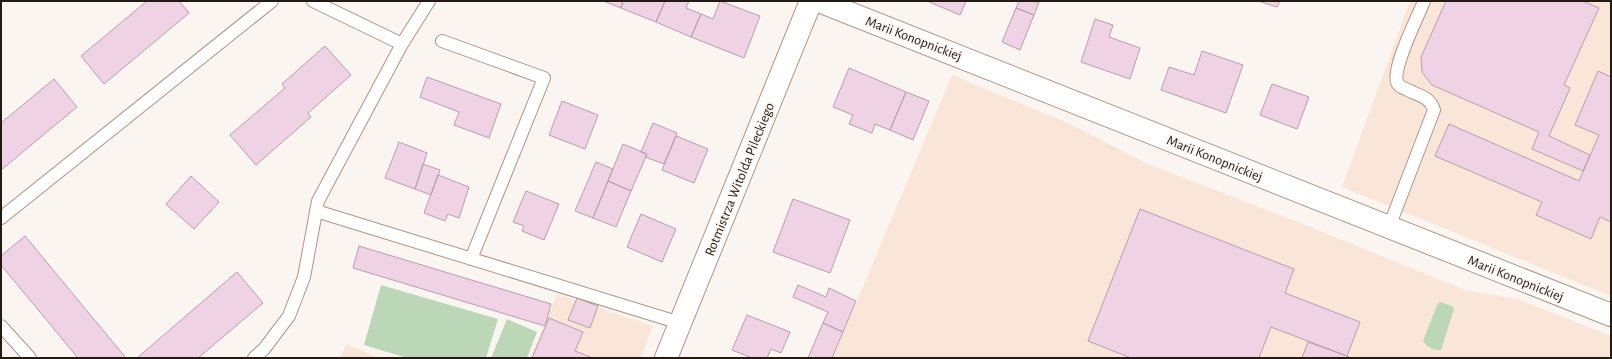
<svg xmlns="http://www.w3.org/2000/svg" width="1612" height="359" viewBox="0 0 1612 359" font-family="'Alegreya Sans',sans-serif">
  <rect width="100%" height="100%" fill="#fbf5f2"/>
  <path fill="#fae6d9" d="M1410,1H1611V296L1342,187Z
    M952,75L1070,124L1148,164L1298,222L1465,290L1518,299L1611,336V358H833Z
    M557,294L653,326L641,358H530Z
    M346,344L380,358H340Z"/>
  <path fill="#bcd7b7" d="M381,285L498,319L486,358H407L364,345Z
    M1440,302L1452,306L1454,309L1441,350C1433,351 1427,347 1423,341L1437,305Z
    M507,319L537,332L527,358H491Z"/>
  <path fill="#efd3e4" stroke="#b89dac" d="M147,1H179L189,13L104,84L81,56Z
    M603,1H623L621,8Z
    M623,1H665L656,22L621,8Z
    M665,1H689L686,8L701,14L691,37L656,22Z
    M720,1L760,16L744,58L691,37L701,14L713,19Z
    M927,1H966L960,15Z
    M1019,1L1039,2L1034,15L1016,8Z
    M1258,1H1280L1277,7Z
    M1446,1H1583L1599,8L1564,85L1570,88L1549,136L1590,155L1583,171L1532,149L1539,132L1432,85L1422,72L1421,57Z
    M1016,8L1034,15L1020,50L1002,42Z
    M1095,19L1113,25L1109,37L1140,48L1130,79L1081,62Z
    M325,46L351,75L308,113L311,117L256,165L230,135L285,88L282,84Z
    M1202,51L1243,65L1226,113L1161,90L1169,67L1194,75Z
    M849,68L906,92L890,130L875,124L872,133L849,124L853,115L833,107Z
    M1598,71L1611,77V222L1600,217L1591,239L1536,215L1542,202L1435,156L1449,124L1579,181L1599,135L1575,125Z
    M427,77L501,104L489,138L454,125L459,112L420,97Z
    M54,79L77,107L1,170V123Z
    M1272,84L1309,97L1297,129L1260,115Z
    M906,92L929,101L913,140L890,130Z
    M562,101L598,115L585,149L549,135Z
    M653,123L677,133L664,164L645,157L647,154L641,152Z
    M676,136L708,149L694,183L662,170Z
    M399,142L427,153L415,189L385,178Z
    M623,144L647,154L631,191L608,181Z
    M596,162L613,169L593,218L575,211Z
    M423,164L440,170L431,195L415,189Z
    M438,175L469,187L459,218L448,214L445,221L424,213Z
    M191,176L219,202L194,229L166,204Z
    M608,181L631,191L616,227L593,218Z
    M526,191L559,204L544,240L522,231L524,226L513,222Z
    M793,199L850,220L830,273L773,252Z
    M1140,209L1294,269L1285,293L1360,322L1347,356L1271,327L1259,358H1131L1088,341Z
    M641,214L676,229L662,262L627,247Z
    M25,236L126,358H78L1,265V256Z
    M359,246L551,304L545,326L353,268Z
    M237,272L263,303L198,358H137Z
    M798,285L826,297L829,288L856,301L843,332L823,323L828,312L793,297Z
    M577,298L598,306L590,328L568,320Z
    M747,315L790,332L781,353L771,349L767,358H752L732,350Z
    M549,318L583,332L575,351L593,358H532Z
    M823,323L843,332L832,358H808Z
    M1308,342L1347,356L1351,358H1302Z"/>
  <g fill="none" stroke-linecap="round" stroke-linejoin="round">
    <defs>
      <path id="lane" d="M313,1L402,44
        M442,41L544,78L471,259
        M316,211L680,323
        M1,218L272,1
        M1389,227L1434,110C1431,99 1422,96 1412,92C1407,89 1399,88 1397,82C1392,67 1418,17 1424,1
        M1,326L30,358
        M254,358L264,349L289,316L304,277L318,201L402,44L429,1"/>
      <path id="street" d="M819,1L1611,315"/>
      <path id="secondary" d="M666,358L811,1"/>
    </defs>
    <use href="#lane" stroke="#ae9585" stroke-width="14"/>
    <use href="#street" stroke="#ae9585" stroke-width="24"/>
    <use href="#secondary" stroke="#ae9585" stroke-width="24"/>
    <use href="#lane" stroke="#fff" stroke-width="12"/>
    <use href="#street" stroke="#fff" stroke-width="22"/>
    <use href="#secondary" stroke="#fff" stroke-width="22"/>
  </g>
  <g text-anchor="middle" stroke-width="3" stroke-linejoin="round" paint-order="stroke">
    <g font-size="14" fill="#231a14" stroke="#fbf5f2">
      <text transform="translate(914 38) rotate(21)" y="5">Marii Konopnickiej</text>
      <text transform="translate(1215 158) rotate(22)" y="5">Marii Konopnickiej</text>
      <text transform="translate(739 179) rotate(-68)" y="5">Rotmistrza Witolda Pileckiego</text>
      <text transform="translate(1516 278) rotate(22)" y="5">Marii Konopnickiej</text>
    </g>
  </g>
  <rect width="1612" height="359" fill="none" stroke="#231a14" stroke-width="4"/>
</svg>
